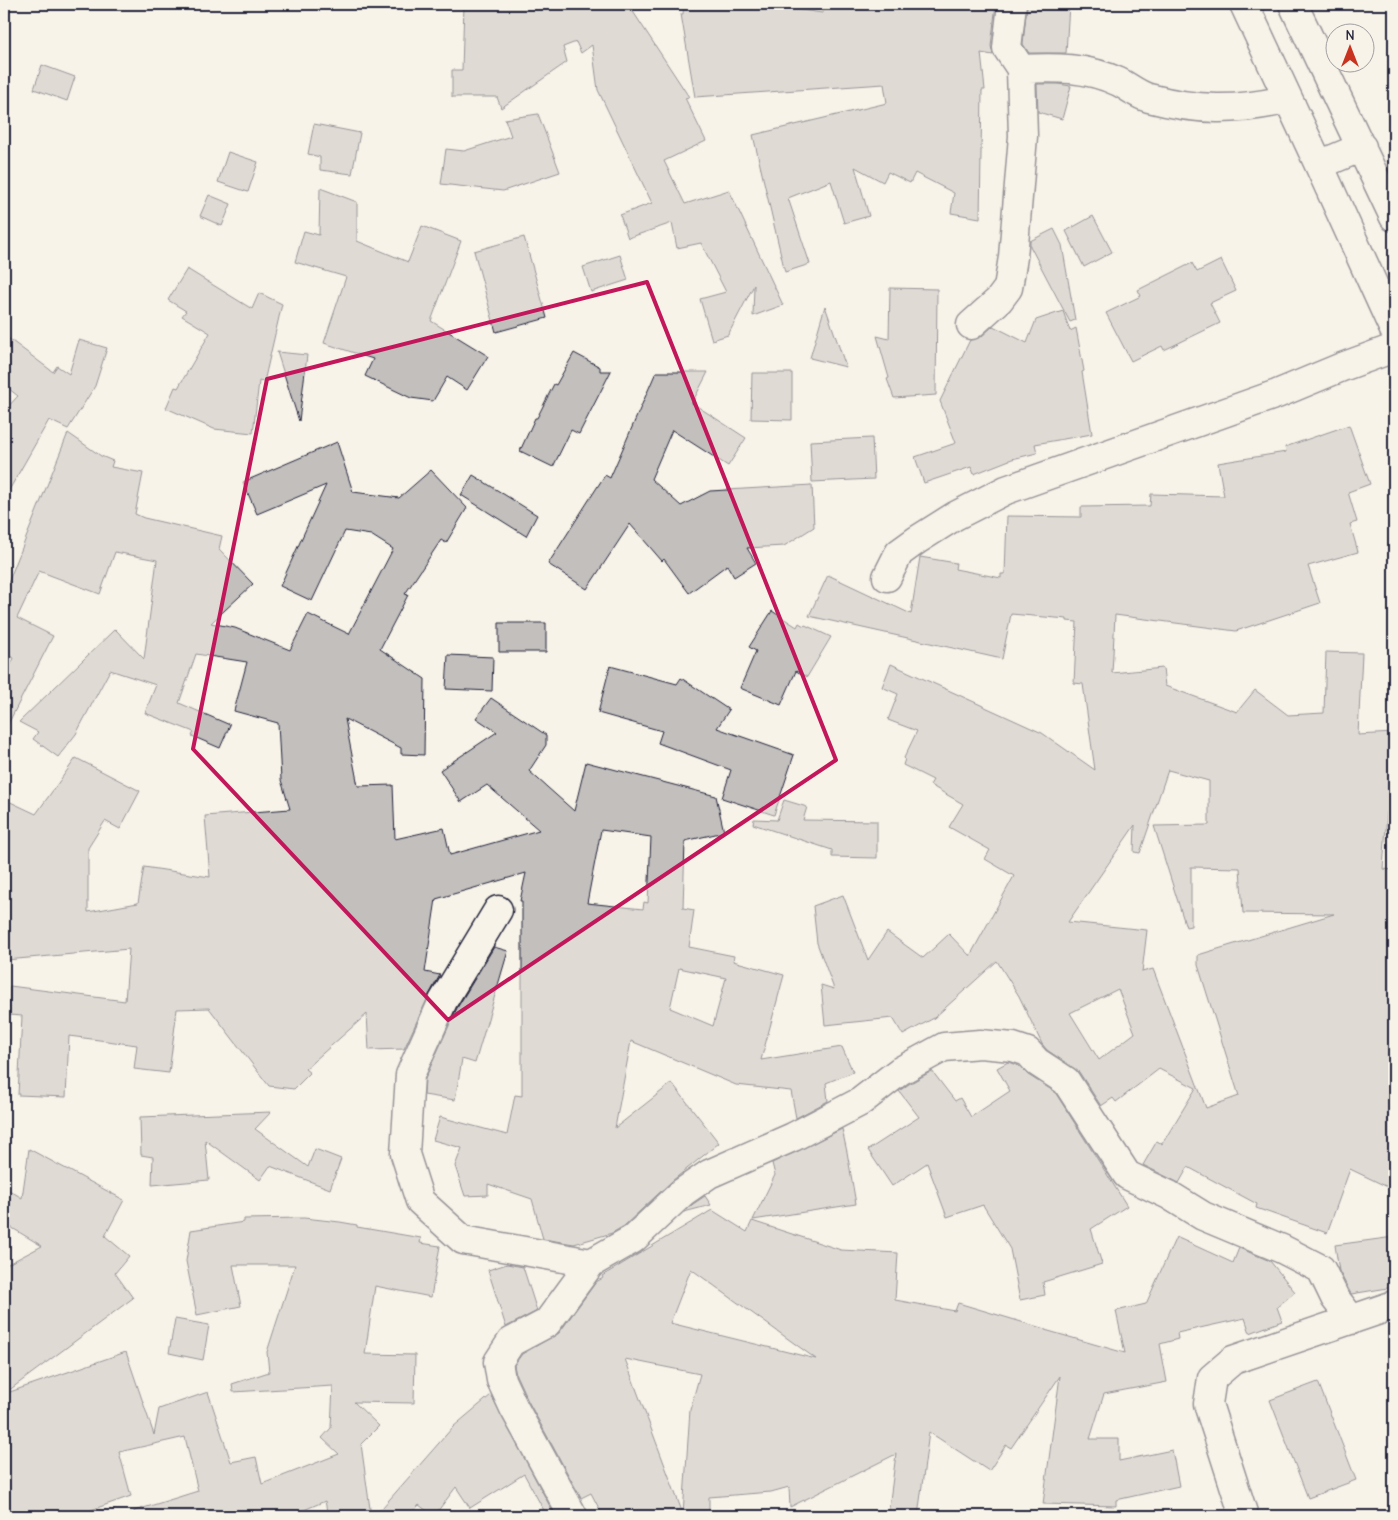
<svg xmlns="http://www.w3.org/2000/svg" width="1398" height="1520" viewBox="0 0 1398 1520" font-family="'Comic Neue',sans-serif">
  <rect width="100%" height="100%" fill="#f7f3e8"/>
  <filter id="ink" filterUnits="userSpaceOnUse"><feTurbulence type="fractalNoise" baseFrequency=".02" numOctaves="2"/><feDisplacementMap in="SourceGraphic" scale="10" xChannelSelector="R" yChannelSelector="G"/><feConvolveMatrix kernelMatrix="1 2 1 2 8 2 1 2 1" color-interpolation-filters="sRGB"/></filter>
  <g filter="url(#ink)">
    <path fill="#c2bfbd" stroke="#22223b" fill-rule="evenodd" d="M464,4H628L689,97L685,98L706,141L664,161L685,204L729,190L783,305L753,316L754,285L728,335L712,340L700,299L726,292L701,243L677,248L672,223L628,238L620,215L652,203L598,90L592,45L581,53L576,42L563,47L567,62L501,108L497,97H452V70H462Z
      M684,4H781V7L822,13L825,4H996L991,46L993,55L981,53L985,90H982L980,218L951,213L954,193L915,173L910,183L888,172L883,182L855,167L869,216L844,223L831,181L788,198L810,264L785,272L753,135L887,103L884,84L695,97L681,14H683Z
      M1027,4H1069L1066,53H1029L1023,44Z
      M42,65L75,77L67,101L34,89Z
      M1037,84H1058L1071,86L1062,119L1038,112Z
      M538,114L560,172L503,191L441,184L446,149L464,151L511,136L505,119Z
      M314,124L360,133L352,174L320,170V157L308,154Z
      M228,152L258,162L248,192L218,182Z
      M320,188L357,202V241L408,262L422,226L461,241L431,321L488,356L467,390L447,377L433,401L411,398L365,376L373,359L324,343L346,277L295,262L304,231L319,235Z
      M209,195L231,204L222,226L200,216Z
      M1093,216L1112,252L1084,267L1066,231Z
      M1054,229L1062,245L1075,320L1070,322L1030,246V241Z
      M524,237L547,318L496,332L474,251Z
      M620,255L628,280L591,292L583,267Z
      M1221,260L1236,291L1210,303L1220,323L1164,350L1162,346L1131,361L1106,313L1141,296L1138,290L1192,263L1197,272Z
      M187,269L252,309L259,293L282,304L264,382L259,381L253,433L214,429L166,408L175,387L178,388L210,333L182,316L186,311L168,300Z
      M890,288L937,289L936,395L894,398L887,379L889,378L877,336L889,339Z
      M825,306L846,367L810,358Z
      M1063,311L1070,331L1076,328L1084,371L1082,372L1092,434L1035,444L1037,453L1012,459L974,474L971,467L924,483L915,457L956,443L940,401L970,340L981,337L993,326L1027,343L1036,320Z
      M4,335L53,372L57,366L69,374L79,340L107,348L95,386L68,429L49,420L4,499V411L18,396L4,385Z
      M277,352L307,355L299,421Z
      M574,353L600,367V371H611L579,434L571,430L553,467L520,451L535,418H537L554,384L556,385Z
      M656,372H708L692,403L746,438L728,466L672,430L651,479L681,506L710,491L812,485L814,527L784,546L747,548L756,563L734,577L727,565L689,593L664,559L662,561L630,524L587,589L548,564L605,475L610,478Z
      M752,373H792V420L751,419Z
      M1349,425L1370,484L1348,492L1357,522L1350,524L1358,552L1308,566L1320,603L1236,631L1115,615L1112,673L1163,668L1165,686L1237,712L1255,690L1288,715L1324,713L1326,652L1362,653L1358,735L1394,733V812H1387L1383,869L1394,870V1190L1350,1169L1327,1233L1256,1208L1257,1204L1188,1167L1179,1183L1143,1165L1157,1141L1162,1144L1196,1088L1159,1069L1116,1102L1113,1098L1101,1106L1079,1072L1047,1050L1042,1044L1019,996L997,961L934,1018L903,1035L893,1018L825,1025L821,985L834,989L817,943L813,906L843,895L868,960L887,932L923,958L949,934L970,956L1014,876L985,859L990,850L949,827L963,804L930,785L933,780L903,765L905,759L904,758L917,731L888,720L898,694L882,687L891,664L1042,733L1095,770L1083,684L1074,683L1077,622L1067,621V619L1011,614L1002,659L809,616L828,575L911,614L920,557L956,563L955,569L1001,578V574H1005L1007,516L1081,517V507L1150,506L1151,494L1224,496L1218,463L1286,452L1285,447ZM1168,770L1209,781V825L1154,826L1186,927L1191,926V867L1240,868L1243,913L1334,914L1198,955V965L1239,1096L1206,1108L1153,969L1142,972L1147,930L1068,922L1135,825L1134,852L1140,853ZM1118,989L1135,1033L1099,1060L1070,1013Z
      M68,433L101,456L113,461L111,467L143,473L135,514L144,518L222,536L219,549L253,584L211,623L235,628L290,650L308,614L349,634L393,549L371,535L345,531L312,601L280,586L326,485L257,514L243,482L337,442L353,492L399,498L431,470L467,508L446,543L441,540L405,594L408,595L380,649L425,679L424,755L401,754V748L345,719L358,786L393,785L395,839L444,828L450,855L539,830L487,785L461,802L440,770L497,732L476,718L491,698L546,735V745L529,771L574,811L586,762L716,796L724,832L685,841L683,908L694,910L689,947L734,956L733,961L784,975L761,1060L842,1047L853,1072L826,1083L828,1101L796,1118L791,1091L736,1085L631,1041L615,1128L672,1083L719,1143L672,1181L624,1226L612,1233L574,1244L543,1239L532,1199L488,1184V1195L465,1196L455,1166L462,1148L433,1140L440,1117L507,1135L515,1095L522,1096V901H520L526,873L436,899L425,972L440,975L429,995L404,1049L369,1050L367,1014L305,1069L310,1073L294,1089L269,1086L209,1008L177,1009L169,1073L134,1069L137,1045L69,1036L66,1097L18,1095L22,1016L9,1015L10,986L125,1001L129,949L6,960L8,881L4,888V799L36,814L76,758L140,791L120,829L105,821L88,848V912L138,903L144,867L210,877L205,816L290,809L281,780L278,723L234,711L247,662L196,654L179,703L230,725L220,748L192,736L194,732L145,713L156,685L110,670L76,734L58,757L33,739L38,732L19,722L115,629L144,659L157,560L115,552L100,594L39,571L17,618L53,636L4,732V679L14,658L4,653V593ZM601,830L651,837L648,903L644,902L643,909L587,903ZM679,968L726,978L713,1026L670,1008Z
      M872,438L874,479L812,482L810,441Z
      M473,475L537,515L526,536L461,495Z
      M772,611L797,627L799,623L804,626L805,625L831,637L807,677L796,671L781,705L740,688L756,651L749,647Z
      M499,623H546V652H499Z
      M448,655L493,657L492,691L446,689Z
      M610,666L677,684L681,678L729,710L717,728L794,755L774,815L722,798L731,770L658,743L662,731L598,713Z
      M784,800L807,807L803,820L877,821V858L832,857V850L753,824L754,819L777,820Z
      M494,947L508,951L475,1063L462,1059L455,1100L424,1095L425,1079L457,1008Z
      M1008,1062L1019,1066L1028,1075L1055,1092L1127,1206L1091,1229L1102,1264L1043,1282L1045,1295L1020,1300L1010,1249L983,1205L947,1217L927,1163L892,1186L868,1150L919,1117L899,1091L909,1084L932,1071L955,1101L960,1098L971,1117L1010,1091L997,1068Z
      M271,1112L255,1129L308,1167L315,1149L341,1159L330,1189L270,1166L260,1180L205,1140L209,1180L152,1185L153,1157L141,1155L140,1117Z
      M842,1129L847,1152L856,1204L753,1220L775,1175L772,1163Z
      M29,1149L124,1200L105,1236L129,1256L115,1273L133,1298L4,1394V1266L42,1246L4,1223V1187L22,1198Z
      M705,1196L711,1205L684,1212L693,1204Z
      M712,1210L747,1232L752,1221L841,1250L898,1253L895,1300L955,1311L958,1303L1045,1329V1330L1125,1353L1116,1311L1146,1304L1176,1237L1233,1263L1239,1248L1270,1261L1295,1292L1277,1307L1282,1321L1250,1333L1245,1318L1177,1333L1178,1339L1160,1344L1167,1382L1104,1394L1090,1439H1119V1461L1172,1450L1179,1486L1116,1500V1506L1043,1504L1060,1376L1011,1448L1006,1445L989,1471L929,1432L918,1516H888L896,1454L790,1507L789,1487L771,1492L709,1497V1516H603L591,1493L581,1498L528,1401L516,1375L514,1365L522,1354L559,1333L596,1282L603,1278L602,1276ZM691,1269L816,1359L670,1323ZM625,1359L700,1374L690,1410L683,1514Z
      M304,1218L340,1222L357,1225V1227L421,1238L420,1243L440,1246L431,1297L375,1286L365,1354L415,1355L414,1403L354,1402L379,1426L361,1444L371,1516H328L325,1501L290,1516H134V1511L198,1491L185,1437L119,1452L131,1496L74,1516H4V1394L126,1352L154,1435L159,1409L208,1392L231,1462L256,1457L262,1484L339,1454L322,1438L331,1428L333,1386L233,1392L232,1384L269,1372L267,1352L295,1265H233L241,1306L197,1315L186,1261L191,1230L244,1222V1219Z
      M1394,1237V1287L1351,1294L1339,1271L1335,1245Z
      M507,1264L523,1267L537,1311L506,1327L488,1270Z
      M175,1319L209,1325L203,1360L169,1353Z
      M1318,1382L1356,1480L1308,1498L1270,1400Z
      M491,1395L554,1514L547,1516L524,1474L470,1508L456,1487L434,1516L419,1505L409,1516H375L453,1427Z"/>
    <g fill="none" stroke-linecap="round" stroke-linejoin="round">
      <defs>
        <path id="street" d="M1021,69C1055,67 1087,67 1119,82C1129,87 1138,95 1149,98C1198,111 1236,111 1285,100L1291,105
          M971,325L999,300L1008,288L1013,257L1023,136L1021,69L1007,48L1012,4
          M887,577L899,553L917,540L955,516L1006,490L1277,394L1342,367L1394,348
          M498,910L443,1001L410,1075L405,1154L420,1201L463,1240L591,1263
          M573,1516L514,1408L501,1380L498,1362L511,1342L547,1323L591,1263L633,1239L683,1192L709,1174L793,1137L860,1102L900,1071L944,1047L980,1044L1013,1047L1028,1052L1037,1062L1066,1081L1127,1175L1169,1195L1203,1216L1282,1249L1321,1269L1335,1298L1352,1320
          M1244,1516L1208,1404L1212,1378L1233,1360L1394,1305"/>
        <path id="secondary" d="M1244,4L1319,165L1394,330
          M1293,4L1394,217
          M1319,165L1362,147"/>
      </defs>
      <use href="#street" stroke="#22223b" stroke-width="31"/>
      <use href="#secondary" stroke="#22223b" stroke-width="31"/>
      <use href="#street" stroke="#f7f3e8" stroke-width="28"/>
      <use href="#secondary" stroke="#f7f3e8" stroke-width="28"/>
    </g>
  </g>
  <path d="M0 0H1398V1520H0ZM647,282L836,760L448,1020L193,749L267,379Z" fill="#f7f3e8" fill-opacity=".55" fill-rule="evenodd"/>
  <path fill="none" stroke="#c2185b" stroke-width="4" stroke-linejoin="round" d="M647,282L836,760L448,1020L193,749L267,379Z"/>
  <rect width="1398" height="1520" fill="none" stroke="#f7f3e8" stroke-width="20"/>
  <rect x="10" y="10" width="1378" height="1500" fill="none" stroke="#22223b" stroke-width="2" filter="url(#ink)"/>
  <g transform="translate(1350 48)"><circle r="24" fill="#f7f3e8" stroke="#a29fa3"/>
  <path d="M0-4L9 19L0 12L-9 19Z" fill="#c8321e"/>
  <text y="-8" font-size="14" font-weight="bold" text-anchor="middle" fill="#22223b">N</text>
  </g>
</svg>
